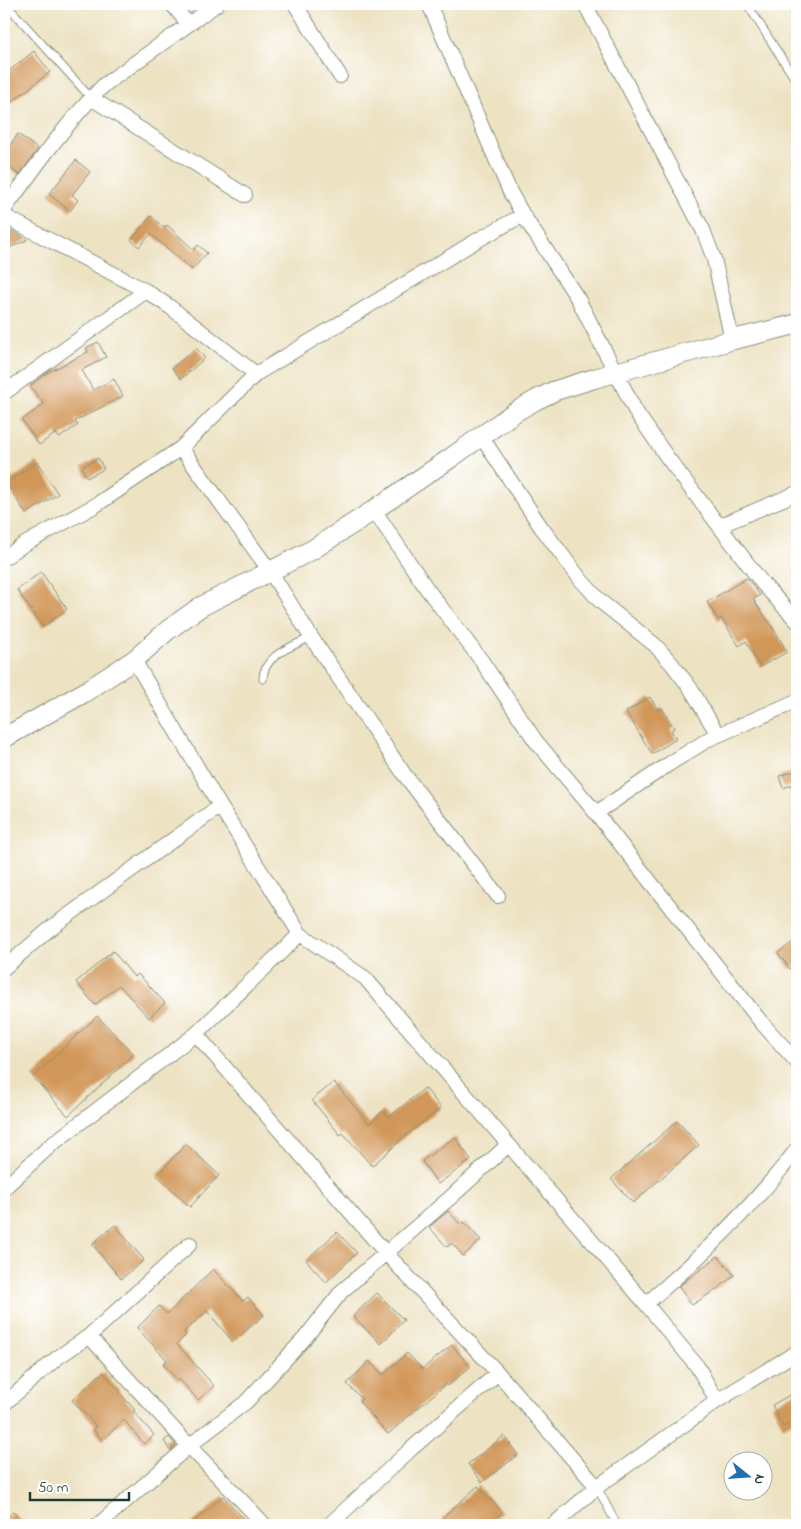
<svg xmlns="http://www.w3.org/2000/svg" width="801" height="1529" viewBox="0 0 801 1529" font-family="'Indie Flower',sans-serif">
  <rect width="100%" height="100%" fill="#fff"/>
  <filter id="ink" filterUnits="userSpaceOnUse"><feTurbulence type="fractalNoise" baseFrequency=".02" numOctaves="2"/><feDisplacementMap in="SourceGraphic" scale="10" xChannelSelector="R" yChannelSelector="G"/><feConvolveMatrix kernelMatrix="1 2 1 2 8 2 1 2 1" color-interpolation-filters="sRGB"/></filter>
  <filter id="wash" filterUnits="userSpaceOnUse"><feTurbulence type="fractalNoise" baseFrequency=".0096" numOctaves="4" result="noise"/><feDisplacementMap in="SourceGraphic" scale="20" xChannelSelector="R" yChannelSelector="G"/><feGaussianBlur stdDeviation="1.12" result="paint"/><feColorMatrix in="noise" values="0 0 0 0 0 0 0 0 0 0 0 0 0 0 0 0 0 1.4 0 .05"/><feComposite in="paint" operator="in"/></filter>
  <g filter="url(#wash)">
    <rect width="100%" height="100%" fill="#ede2c2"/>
    <g id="blocks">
      <path fill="#d19758" d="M34,51L50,72L4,108V75Z
        M18,134L38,149L19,175L4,164V154Z
        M76,160L90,172L72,195L78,200L70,211L49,194Z
        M151,216L164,228L167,225L194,250L198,245L207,253L192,270L151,234L139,247L131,240Z
        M13,231L27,240L4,250V235Z
        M98,342L106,357L82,370L93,390L114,379L123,396L75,421L78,425L59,438L56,433L39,445L22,420L44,404L30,386L47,373L88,352L86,348Z
        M196,348L205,358L181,379L172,368Z
        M98,458L104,469L87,478L82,467Z
        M37,462L58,494L26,514L6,483Z
        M41,572L67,609L43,627L17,590Z
        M747,578L760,595L753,599L777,634L787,652L760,667L746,641L739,646L721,618L718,620L707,602Z
        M650,697L658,710L662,708L674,728L671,730L676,739L652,754L626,712Z
        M797,770V783L783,788L779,776Z
        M797,939V964L790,969L778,953Z
        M113,951L134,977L138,974L165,1003L149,1018L119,985L95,1005L76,982Z
        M97,1016L134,1054L68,1116L33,1077Z
        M334,1082L369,1124L383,1111L389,1117L425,1088L441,1108L408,1134L372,1166L343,1133L340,1135L312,1100Z
        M677,1121L699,1145L633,1203L611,1179Z
        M455,1137L471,1160L438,1184L422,1161Z
        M186,1144L219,1175L190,1207L157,1175Z
        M448,1211L461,1225L464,1222L481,1240L463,1256L452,1243L447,1247L429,1227Z
        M115,1225L144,1260L121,1279L92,1244Z
        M337,1232L357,1253L326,1282L306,1260Z
        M718,1256L734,1275L720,1287L692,1305L679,1286Z
        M213,1269L243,1301L248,1297L264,1315L233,1342L207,1311L184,1332L186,1335L177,1344L214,1386L198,1400L180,1380L178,1381L163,1364L167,1360L137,1328L159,1306L167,1314Z
        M377,1293L404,1320L381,1344L353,1316Z
        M452,1345L470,1367L447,1386L446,1384L388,1434L359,1401L362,1399L347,1384L369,1361L383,1375L407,1353L422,1369Z
        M103,1372L120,1391L119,1392L135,1410L133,1411L154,1435L144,1444L124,1420L102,1440L93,1429L96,1426L72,1400Z
        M797,1391V1419L783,1427L772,1405Z
        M504,1436L518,1455L482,1482L468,1464Z
        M169,1437L176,1445L170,1451L164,1441Z
        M478,1486L502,1512L487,1525H446L441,1519Z
        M223,1496L249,1525H190Z
        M13,1512L25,1525H4V1521Z"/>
    </g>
  </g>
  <g filter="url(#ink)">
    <use href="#blocks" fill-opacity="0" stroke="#86907b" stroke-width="1"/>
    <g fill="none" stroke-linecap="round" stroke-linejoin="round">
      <defs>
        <path id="lane" d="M6,4L91,98
          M747,4L793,76L797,79
          M263,679C263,655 292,647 311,637
          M597,1487L617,1525"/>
        <path id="street" d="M172,4L188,24
          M295,4L340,76
          M429,4L510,192L523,215L578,299L636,412L667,457L763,584L797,621
          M585,4L703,230L714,259L732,340
          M91,98L245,195
          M4,210C35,167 67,122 104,85L217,4
          M4,216L146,291L170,307L256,374
          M4,393L146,291
          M481,436L541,527L581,580L600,601L655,645L672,664L691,689L718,735
          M181,448L270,571L311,637L404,774L498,896
          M374,510L427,589L481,660L535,740L596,813L761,1022L797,1062
          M719,526L797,493
          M4,558L23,545L96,505L181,448L256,374L476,241L523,215
          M134,660L220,806L300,934L365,978L646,1304L697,1366L717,1401
          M596,813L669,764L709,739L797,701
          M4,968L52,927L220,806
          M196,1034L385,1252L498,1373L597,1487
          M4,1188L51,1145L196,1034L300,934
          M646,1304C701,1257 754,1206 797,1149
          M89,1336L189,1446L265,1525
          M4,1404L57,1358L89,1336L190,1244
          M98,1525L189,1446L246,1402L304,1339L342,1291L451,1197L508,1145
          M329,1525L410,1450L498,1373
          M553,1525L597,1487L717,1401L797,1352"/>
        <path id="secondary" d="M4,738L85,692L134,660L168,630L200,607L312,550L374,510L452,457L515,412L536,400L554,391L596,378L732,340L797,324"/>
      </defs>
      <use href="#lane" stroke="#86907b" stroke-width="9"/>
      <use href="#street" stroke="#86907b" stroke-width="16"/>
      <use href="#secondary" stroke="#86907b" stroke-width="21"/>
      <use href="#lane" stroke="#fff" stroke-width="7"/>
      <use href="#street" stroke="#fff" stroke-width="14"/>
      <use href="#secondary" stroke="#fff" stroke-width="19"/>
    </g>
  </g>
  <rect width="801" height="1529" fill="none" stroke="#fff" stroke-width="20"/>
  <g transform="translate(748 1476) rotate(107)"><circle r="24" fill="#ffffff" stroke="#a5b1ae"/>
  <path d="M0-4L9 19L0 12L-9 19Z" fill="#1f6fb2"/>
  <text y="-8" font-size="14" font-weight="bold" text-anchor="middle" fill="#1f3d34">N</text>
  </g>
  <path d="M30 1492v8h99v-8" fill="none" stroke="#1f3d34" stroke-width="2.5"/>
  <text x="38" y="1492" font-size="15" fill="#1f3d34" stroke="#ffffff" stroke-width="4" paint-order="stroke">50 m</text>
</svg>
